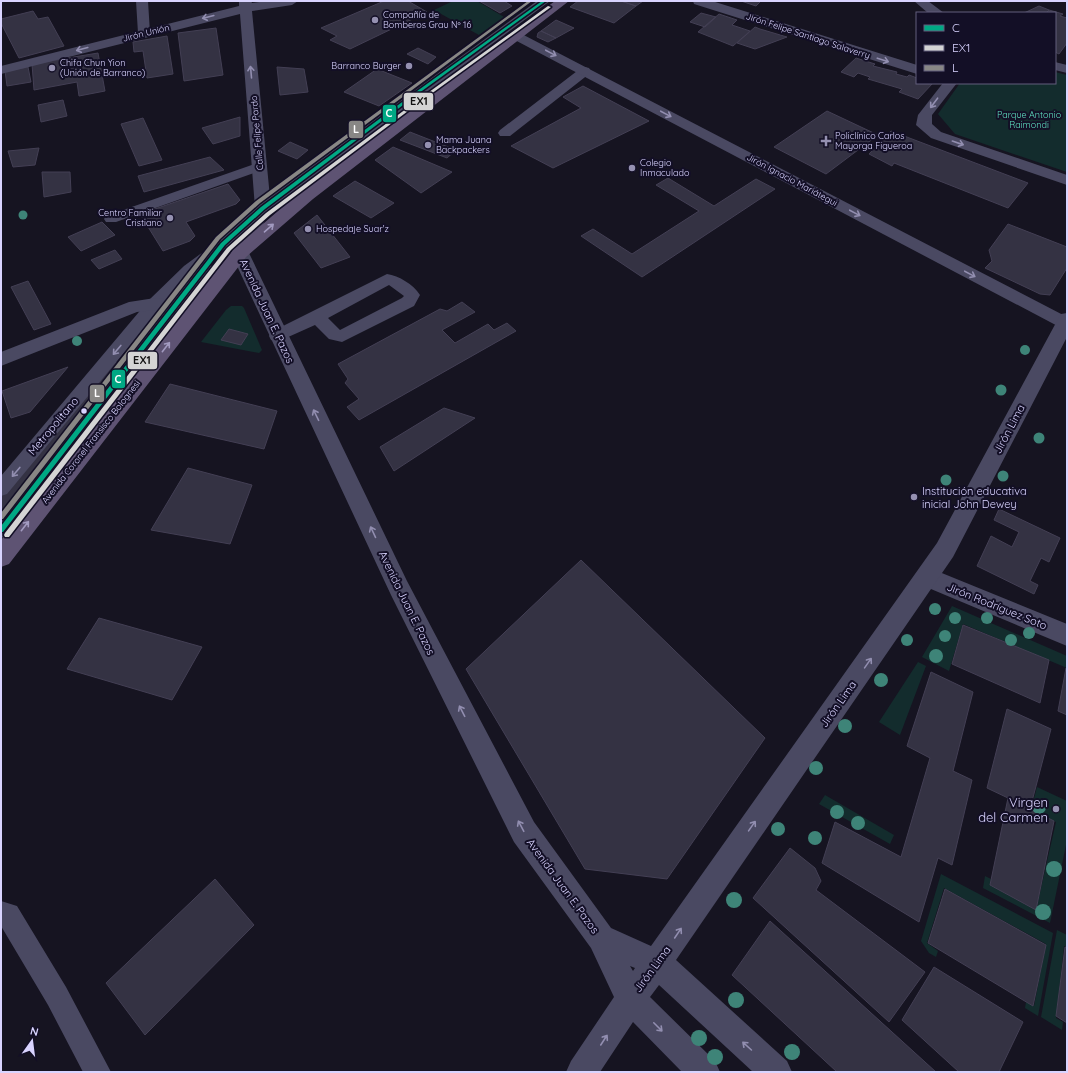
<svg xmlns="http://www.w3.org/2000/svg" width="1068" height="1073" viewBox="0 0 1068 1073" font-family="Quicksand,sans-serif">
  <rect width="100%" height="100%" fill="#161421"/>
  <path fill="#132c2d" d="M453,1H477L504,17L479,35L434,10Z
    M1055,72L1067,75V172L955,134L938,114L960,83H1055Z
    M231,306H242L244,308L262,350L259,353L201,342L226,310Z
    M952,606L1067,656V668L963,624L949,671L922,657Z
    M918,662L926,666L900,735L879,722Z
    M1037,787L1067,801V840L1050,923L983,888L985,876L991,879L990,885L1036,910L1056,822L1031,810Z
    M825,795L894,835L890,844L819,804Z
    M941,874L1053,933L1038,1016L1025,1008L1026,1002L1034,1006L1046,944L944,888L927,943L938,951L936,957L929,953L921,941Z
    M1057,930L1067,935V947L1064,946L1056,1018L1063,1022L1062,1030L1041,1017Z"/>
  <path fill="#343243" stroke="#433f54" d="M384,1H408L427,12L350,49L330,40L337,36L321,28Z
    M479,1H504L512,6L500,13Z
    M578,1H621L636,6L614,23L570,7Z
    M621,1H643L636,6Z
    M741,1H761L756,6Z
    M1039,6L1049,10L1046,13H1024Z
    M1049,10L1063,14L1060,16L1067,18V43L1059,54L1055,52V13H1046Z
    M33,11L38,19L48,17L64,46L19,58L1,23V19Z
    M701,13L716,17L705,27L690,22Z
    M719,14L737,20L732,25L750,31L733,46L698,32Z
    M556,20L574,28L556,38L541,31Z
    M755,27L760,29L787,37L755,49L737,43Z
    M216,28L223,75L184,81L178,33Z
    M541,31L556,38L548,42L537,37L538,33Z
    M167,36L173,74L147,78L143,51L134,52L133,42Z
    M418,48L436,57L428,64L407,54Z
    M98,53L105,91L79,96L77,82L34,90L32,64Z
    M856,58L875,64L873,66L897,72L896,74L907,77L909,75L917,78V83H933L918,99L899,92L902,89L868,79L870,77L858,73L854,77L841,72Z
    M28,67L31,82L7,86L5,71Z
    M277,67L304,69L308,92L280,95Z
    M377,69L412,83L379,106L344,92Z
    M583,86L649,121L553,168L511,146L581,108L563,97Z
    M63,100L67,116L41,122L38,105Z
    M827,111L878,135L826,174L774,147Z
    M240,117V136L213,144L202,128Z
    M143,118L162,160L139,166L121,124Z
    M891,131L1028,183L1008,208L894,163L892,166L869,154Z
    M410,132L456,150L447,158L400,140Z
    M290,142L308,150L297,159L278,151Z
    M393,147L452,172L421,193L375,160Z
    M39,148L35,165L13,167L8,151Z
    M210,157L224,170L144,192L138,176Z
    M42,172H70L71,192L44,197Z
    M668,178L714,206L756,179L775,189L642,277L581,236L593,229L632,254L699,211L656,185Z
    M355,181L394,203L371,218L333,196Z
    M228,184L240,200L236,204L186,222L195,236L190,241L163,251L140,214Z
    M317,215L350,257L321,268L294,233Z
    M102,222L115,235L81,251L68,237Z
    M1008,224L1067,247V268L1050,295L1040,294L985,268L992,261L989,250Z
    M115,250L122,259L99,269L91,260Z
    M28,281L51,324L34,330L11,287Z
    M462,302L475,312L442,330L455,343L488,324L494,330L507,323L516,331L359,420L347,407L359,399L345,383L348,379L338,364L440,309L447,311Z
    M229,329L248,334L241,345L221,340Z
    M111,361L126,366L1,521V494Z
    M68,367L30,412L11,418L2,391Z
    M170,384L277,411L264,449L145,422Z
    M444,408L475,418L394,471L380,447Z
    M188,468L252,485L230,544L151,530Z
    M999,509L1060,538L1049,562L1041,558L1030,581L1038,585L1034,594L977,566L991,536L1012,547L1019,532L994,520Z
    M581,560L765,738L667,879L585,869L466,669Z
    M99,618L202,647L172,700L67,669Z
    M963,625L1049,660L1040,703L952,664Z
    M1066,668H1067V715L1058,711Z
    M931,672L973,692L953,771L972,780L952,865L938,858L919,922L822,863L835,822L901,857L930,758L907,746Z
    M1007,709L1051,729L1030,809L1054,821L1036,910L990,885L1008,798L987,788Z
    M790,848L815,868L821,881L816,890L925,972L889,1022L753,898Z
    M215,879L254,925L145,1035L106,983Z
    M945,889L1046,945L1033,1006L928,943Z
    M770,921L936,1072H837L732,975Z
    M1065,947L1067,948V1023L1056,1016Z
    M934,967L1023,1022L999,1072H959L902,1020Z"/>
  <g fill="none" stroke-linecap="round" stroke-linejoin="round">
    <path fill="#4a4962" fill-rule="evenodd" d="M136,1H148L150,33L148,35H140L138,33Z
      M537,1H550L268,211L208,263L213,267L210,271L8,536L1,538V516L182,286L161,308L7,494L1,496V476L149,300L184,266L218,241L258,205Z
      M585,67L589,68L591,71L589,74L510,136H500L498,133L500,130L581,68Z
      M260,162L265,163L267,166L265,169L116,222H106L104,219L106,216Z
      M387,274C399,276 413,284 420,295L414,306L342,342L329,339L315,325L277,342L271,340L269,336L271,332ZM389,285L404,296L402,298L340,330L328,318Z
      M1,901L17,906L66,987L111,1072H83L48,1005L1,926Z"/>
    <path fill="#4a4962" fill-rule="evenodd" d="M155,298L195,303L201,305L204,309L201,313L195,315L155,310L137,312L1,366V352L129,302Z"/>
    <path fill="#4a4962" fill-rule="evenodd" d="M239,1H251L252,3L266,1H298L292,5L252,11L271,208L249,253L246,257L240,259L234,257L231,253L255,208L240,14L1,74V66L239,6Z
      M693,1H712L917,65V74L694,4Z
      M914,1H928L944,13H928Z
      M516,31L1067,317V331L511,38L509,35L511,32Z
      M1055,62L1067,65V73L1055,70Z
      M943,83H957L932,115V124L941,132L1067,175V185L931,138L916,125L918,115Z
      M927,567L1067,624V646L919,584L916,577L919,570Z"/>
    <path fill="#4a4962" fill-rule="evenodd" d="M240,247L246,249L249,253L407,581L534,822L611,928L651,946L937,543L1058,319L1061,314L1067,313V337L953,557L676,960L787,1061L792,1072H753L659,985L650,997L715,1061L720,1072H682L633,1022L600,1072H566L571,1061L614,997L591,948L514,842L391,595L231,253L234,249ZM630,966L635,968L633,971Z"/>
    <path fill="#5e5373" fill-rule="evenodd" d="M555,1H569L313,199L246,257L9,564L1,567V540L234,249L301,191Z"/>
    <defs>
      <path id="bus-1" d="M542,1H546L415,96L265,209L225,245L3,532H1V526L221,243L261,207L413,94Z"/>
      <path id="bus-2" d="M548,6L551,7L420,102L270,215L231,250L9,537H5L4,535L5,533L227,248L266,213L418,100Z"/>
      <path id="bus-3" d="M528,1H532L260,203L220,239L3,519H1V513L216,237L256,201Z"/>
    </defs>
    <use href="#bus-1" stroke="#130f26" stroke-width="3"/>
    <use href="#bus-2" stroke="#130f26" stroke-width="3"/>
    <use href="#bus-3" stroke="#130f26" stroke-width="3"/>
    <use href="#bus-1" fill="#00a884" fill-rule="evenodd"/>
    <use href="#bus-2" fill="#d4d4d4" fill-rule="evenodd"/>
    <use href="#bus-3" fill="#888785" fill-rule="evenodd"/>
  </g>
  <g fill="#3e8478">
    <circle cx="23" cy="215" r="4.5"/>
    <circle cx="77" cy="341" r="5"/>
    <circle cx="1025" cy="350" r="5"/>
    <circle cx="1001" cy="390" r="5.5"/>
    <circle cx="1039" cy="438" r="5.5"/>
    <circle cx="1003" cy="476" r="5.5"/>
    <circle cx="946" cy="480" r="5.5"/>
    <circle cx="935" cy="609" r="6"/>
    <circle cx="955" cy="618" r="6"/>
    <circle cx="987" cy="618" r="6"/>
    <circle cx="1029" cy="633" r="6"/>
    <circle cx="945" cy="636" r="6"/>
    <circle cx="907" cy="640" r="6"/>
    <circle cx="1011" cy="640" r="6"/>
    <circle cx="936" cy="656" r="7"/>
    <circle cx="881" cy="680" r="7"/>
    <circle cx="845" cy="726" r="7"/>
    <circle cx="816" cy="768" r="7"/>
    <circle cx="1039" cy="807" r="7"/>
    <circle cx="837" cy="812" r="7"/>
    <circle cx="858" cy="823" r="7"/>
    <circle cx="778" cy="829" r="7"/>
    <circle cx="815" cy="838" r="7"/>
    <circle cx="1054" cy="869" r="8"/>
    <circle cx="734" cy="900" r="8"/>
    <circle cx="1043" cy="912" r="8"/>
    <circle cx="736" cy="1000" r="8"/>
    <circle cx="699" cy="1038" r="8"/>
    <circle cx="792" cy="1052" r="8"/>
    <circle cx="715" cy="1057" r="8"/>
  </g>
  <defs><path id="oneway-shaft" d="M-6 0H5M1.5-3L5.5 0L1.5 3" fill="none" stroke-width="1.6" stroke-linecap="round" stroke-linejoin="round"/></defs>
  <g stroke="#928eb0">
    <use href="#oneway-shaft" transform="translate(208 17) rotate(166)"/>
    <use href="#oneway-shaft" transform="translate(82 49) rotate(165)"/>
    <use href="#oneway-shaft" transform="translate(551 53) rotate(28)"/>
    <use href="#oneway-shaft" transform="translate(883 60) rotate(18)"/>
    <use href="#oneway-shaft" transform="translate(251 72) rotate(-95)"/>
    <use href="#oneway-shaft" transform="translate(934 103) rotate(127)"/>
    <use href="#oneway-shaft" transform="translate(666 114) rotate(28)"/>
    <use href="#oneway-shaft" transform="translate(958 143) rotate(19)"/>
    <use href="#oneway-shaft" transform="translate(855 213) rotate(28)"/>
    <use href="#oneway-shaft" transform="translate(970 274) rotate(28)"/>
    <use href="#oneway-shaft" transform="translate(117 350) rotate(130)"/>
    <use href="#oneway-shaft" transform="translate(316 415) rotate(-116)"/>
    <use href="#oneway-shaft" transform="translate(16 472) rotate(130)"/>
    <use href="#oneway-shaft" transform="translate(373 532) rotate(-115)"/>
    <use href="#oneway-shaft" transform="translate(868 663) rotate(-55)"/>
    <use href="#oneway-shaft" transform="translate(462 711) rotate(-117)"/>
    <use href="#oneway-shaft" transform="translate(521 826) rotate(-118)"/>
    <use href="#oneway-shaft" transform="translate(752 826) rotate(-55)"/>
    <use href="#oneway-shaft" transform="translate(678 933) rotate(-56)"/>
    <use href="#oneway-shaft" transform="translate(658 1027) rotate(45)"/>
    <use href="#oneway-shaft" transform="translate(604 1040) rotate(-57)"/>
    <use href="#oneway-shaft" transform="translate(747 1046) rotate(-138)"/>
  </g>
  <g stroke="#a29ac0">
    <use href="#oneway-shaft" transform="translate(269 228) rotate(-41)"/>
    <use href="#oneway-shaft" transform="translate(166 347) rotate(-52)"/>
    <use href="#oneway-shaft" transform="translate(25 526) rotate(-52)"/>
  </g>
  <g fill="#9591b1" stroke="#130f26" stroke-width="1.5">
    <circle cx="375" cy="20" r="4"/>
    <circle cx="409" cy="66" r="4"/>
    <circle cx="52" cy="68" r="4"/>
    <path d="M824 135h4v4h4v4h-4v4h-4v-4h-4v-4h4z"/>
    <circle cx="428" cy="145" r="4"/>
    <circle cx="632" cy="168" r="4"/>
    <circle cx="170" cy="218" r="4"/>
    <circle cx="308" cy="229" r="4"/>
    <circle cx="914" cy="497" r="4"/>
    <circle cx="1056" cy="809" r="4"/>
  </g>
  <circle fill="#d9d4ff" stroke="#130f26" stroke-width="1.5" cx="84" cy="411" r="3.5"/>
  <g text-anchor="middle" stroke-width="4" stroke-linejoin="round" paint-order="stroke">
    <g font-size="9" fill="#d9d4ff" stroke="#130f26" text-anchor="start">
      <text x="383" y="18">Compañía de<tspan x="383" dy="10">Bomberos Grau Nº 16</tspan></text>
      <text x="60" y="66">Chifa Chun Yion<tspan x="60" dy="10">(Unión de Barranco)</tspan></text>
      <text x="401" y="69" text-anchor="end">Barranco Burger</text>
      <text x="835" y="139">Policlínico Carlos<tspan x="835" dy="10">Mayorga Figueroa</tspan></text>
      <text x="436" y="143">Mama Juana<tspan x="436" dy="10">Backpackers</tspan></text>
      <text x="640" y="166">Colegio<tspan x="640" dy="10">Inmaculado</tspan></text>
      <text x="162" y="216" text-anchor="end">Centro Familiar<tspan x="162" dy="10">Cristiano</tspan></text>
      <text x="316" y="232">Hospedaje Suar'z</text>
    </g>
    <g font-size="9" fill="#d9d4ff" stroke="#130f26">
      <text transform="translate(146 33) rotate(-14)" y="3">Jirón Unión</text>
      <text transform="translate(808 36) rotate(18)" y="3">Jirón Felipe Santiago Salaverry</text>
      <text transform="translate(257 133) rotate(-95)" y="3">Calle Felipe Pardo</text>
      <text transform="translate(792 180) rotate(28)" y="3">Jirón Ignacio Mariátegui</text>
      <text transform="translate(91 442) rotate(-52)" y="3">Avenida Coronel Fransisco Bolognesi</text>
    </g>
    <g font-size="9" fill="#5fe0c0" stroke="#130f26">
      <text x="1029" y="118">Parque Antonio<tspan x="1029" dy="10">Raimondi</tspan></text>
    </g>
    <g font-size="11" fill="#d9d4ff" stroke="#130f26">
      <text transform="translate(267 311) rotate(65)" y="4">Avenida Juan E. Pazos</text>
      <text transform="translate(53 426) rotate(-50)" y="4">Metropolitano</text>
      <text transform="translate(1009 429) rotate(-62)" y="4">Jirón Lima</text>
      <text transform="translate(407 603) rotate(64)" y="4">Avenida Juan E. Pazos</text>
      <text transform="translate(997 606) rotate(22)" y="4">Jirón Rodríguez Soto</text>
      <text transform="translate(838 704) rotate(-55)" y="4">Jirón Lima</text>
      <text transform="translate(563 886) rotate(54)" y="4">Avenida Juan E. Pazos</text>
      <text transform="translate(652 969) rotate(-54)" y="4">Jirón Lima</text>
    </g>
    <g font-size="11" fill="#d9d4ff" stroke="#130f26" text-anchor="start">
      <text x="922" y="495">Institución educativa<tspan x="922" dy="13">inicial John Dewey</tspan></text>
    </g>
    <g font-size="13" fill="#d9d4ff" stroke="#130f26" text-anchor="end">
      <text x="1048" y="807">Virgen<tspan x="1048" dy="15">del Carmen</tspan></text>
    </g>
  </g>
  <g stroke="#130f26" stroke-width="1.5">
    <rect x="403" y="92" width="31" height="19" rx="4" fill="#d4d4d4"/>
    <rect x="382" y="104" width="15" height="19" rx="4" fill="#00a884"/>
    <rect x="348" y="120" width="16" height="19" rx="4" fill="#888785"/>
    <rect x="127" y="351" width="31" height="19" rx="4" fill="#d4d4d4"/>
    <rect x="111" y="369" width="15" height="20" rx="4" fill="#00a884"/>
    <rect x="89" y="384" width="16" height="19" rx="4" fill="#888785"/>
  </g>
  <g font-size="11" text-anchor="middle" font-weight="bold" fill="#fff">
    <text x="389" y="117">C</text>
    <text x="356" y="133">L</text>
    <text x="118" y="383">C</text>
    <text x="97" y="397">L</text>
  </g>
  <g font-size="11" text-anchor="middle" font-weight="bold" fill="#111">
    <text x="419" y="105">EX1</text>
    <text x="142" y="364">EX1</text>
  </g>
  <rect width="1068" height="1073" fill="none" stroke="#d9d4ff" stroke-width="4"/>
  <rect x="916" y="12" width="140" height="72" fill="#130f26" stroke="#625e7d"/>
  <rect x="924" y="25" width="20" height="6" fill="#00a884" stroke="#625e7d"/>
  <text x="952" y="32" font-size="12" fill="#d9d4ff">C</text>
  <rect x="924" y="45" width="20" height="6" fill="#d4d4d4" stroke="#625e7d"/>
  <text x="952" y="52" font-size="12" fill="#d9d4ff">EX1</text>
  <rect x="924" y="65" width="20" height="6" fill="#888785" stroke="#625e7d"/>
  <text x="952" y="72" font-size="12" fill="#d9d4ff">L</text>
  <g transform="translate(32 1041) rotate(14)" stroke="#130f26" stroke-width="3" paint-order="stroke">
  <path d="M0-3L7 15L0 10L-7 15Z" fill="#d9d4ff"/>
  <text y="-6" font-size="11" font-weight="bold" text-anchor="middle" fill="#d9d4ff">N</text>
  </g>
</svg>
